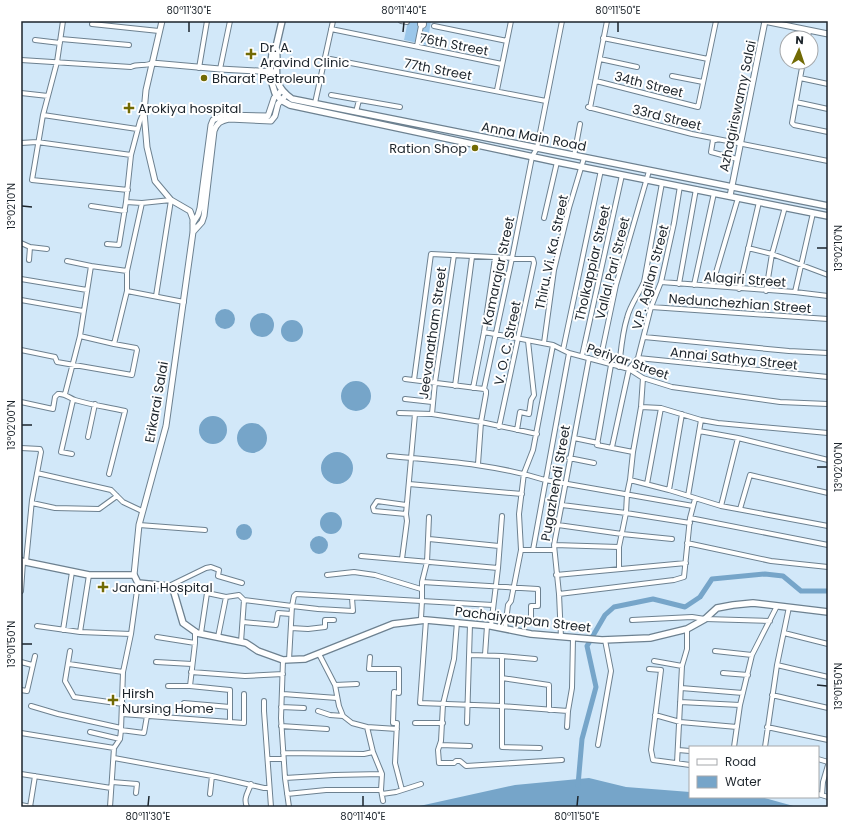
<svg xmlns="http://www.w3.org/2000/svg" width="849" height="828" viewBox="0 0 849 828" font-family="Poppins,sans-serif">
  <rect width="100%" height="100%" fill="#d2e8f9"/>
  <path fill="#9bc7ea" d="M408,21H431L427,45L404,40Z"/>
  <path fill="#76a5c9" d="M215 319a10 10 0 1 1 20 0a10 10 0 1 1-20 0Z
    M250 325a12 12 0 1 1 24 0a12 12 0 1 1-24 0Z
    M281 331a11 11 0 1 1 22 0a11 11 0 1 1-22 0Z
    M341 396a15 15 0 1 1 30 0a15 15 0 1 1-30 0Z
    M199 430a14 14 0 1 1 28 0a14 14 0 1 1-28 0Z
    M237 438a15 15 0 1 1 30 0a15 15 0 1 1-30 0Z
    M321 468a16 16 0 1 1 32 0a16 16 0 1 1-32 0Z
    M320 523a11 11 0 1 1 22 0a11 11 0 1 1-22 0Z
    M236 532a8 8 0 1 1 16 0a8 8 0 1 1-16 0Z
    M310 545a9 9 0 1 1 18 0a9 9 0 1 1-18 0Z
    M589,778L626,787L690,792V797H761L797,807H415L515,785Z"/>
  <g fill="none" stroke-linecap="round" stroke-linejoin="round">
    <path stroke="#76a5c9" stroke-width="5" d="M578,785L582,739L596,687L587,646L605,615L614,607L653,599L685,607L700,597L712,579L765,574L783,576L801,591H828"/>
    <defs>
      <path id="minor" d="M63,21L57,62L43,115L32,180L128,190
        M401,21L407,22
        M420 24a2 2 0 1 1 4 0a2 2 0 1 1-4 0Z
        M92,24L159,31
        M434,26L507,41
        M331,29L502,64
        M603,38L708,59
        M808,38L809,30
        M61,39L129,45
        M35,40L60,43
        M417,46L421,26
        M325,58L546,101
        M600,59L637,67
        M21,60L131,67C138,63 145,67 152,63
        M803,62L792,123L794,125L828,132
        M199,68L207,21
        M220,69L230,21
        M672,76L703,82
        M800,78L828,84
        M596,81L698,107L716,21
        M497,90L511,21
        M21,93L48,96
        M331,95L400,107
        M796,102L828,109
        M315,103L333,21
        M588,107L692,134L828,161
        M590,108L607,21
        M356,112L359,100
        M43,115L137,129
        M716,140H713L711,152L737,159
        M21,143L37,142L131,155L140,121L144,112
        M131,155L126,202L142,203L171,200L156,296
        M574,156L580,124
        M91,206L125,211
        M544,218L557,162
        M21,243L30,247L47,249
        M107,244L119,245L126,202
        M748,248L772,254L828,275
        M29,260L30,247
        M67,261L91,266
        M21,279L87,290
        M661,282L795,292L828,296
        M679,284L696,189
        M694,285L714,193
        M712,286L738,198
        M739,289L759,202
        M127,291L184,302
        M766,291L772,254L785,207
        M795,292L813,213
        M21,300L83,311
        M651,307L828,319
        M484,332L553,345L569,353L629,369L643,378L672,387L780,402L828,404
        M644,337L789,351L828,353
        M544,343L554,270L569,208L584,158
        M114,344L127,291V271L142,203
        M21,350L55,357L57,362L132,375L137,350L136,348L114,344L80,336
        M563,350L601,170
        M582,356L622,175
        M638,358L828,377
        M600,361L616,285L649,171
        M611,365L597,445L633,452
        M619,367C621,351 622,334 627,318C630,305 639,294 644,282L662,183
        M405,379L484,389
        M414,380L431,254L533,259L534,263L499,427
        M455,386L472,257
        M473,388L484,332L495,258
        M484,389L512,258L532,157L537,148L562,21
        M65,394L80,336L91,266L127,271
        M405,399L432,402
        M21,402L53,409L55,397L58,394C65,393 69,398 75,400C91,405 108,407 125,411L109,474
        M641,407L661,408L701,420L718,423L828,433
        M399,413L432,414L481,422L537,434
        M432,414L435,382L454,255
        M517,430L520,412L529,414L531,400L534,395L528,341
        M699,431L738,438L828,460
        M88,437L95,404
        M574,438L598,443
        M612,447L629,369L638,358L651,307L661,282L674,223L680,186
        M21,448L40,449L41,452L32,500L26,562
        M72,454L61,452L73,400
        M389,456C442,461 494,464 545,480L693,506
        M569,458L594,463
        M478,464L481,422L486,394V391L484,389
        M37,473L111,490L123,502L142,511
        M630,480L669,490L721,506L828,526
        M409,484L522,494
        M647,484L661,408
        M669,490L682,414
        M688,496L701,420
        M32,503L55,508L99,509L117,496
        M562,505L626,513L690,523
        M721,506L738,438
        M740,509L750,475L828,493
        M406,514L374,511L373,507L377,501L406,505
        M429,517L427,562L422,582V601L421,618L426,620L420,703L501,706L568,711
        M690,518L828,545
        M139,525L205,530
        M558,525L622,534L672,539
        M429,539L499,546
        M687,543L771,561L828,567
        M554,545L619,547
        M521,550H554
        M533,550L569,353
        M361,556L498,568
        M402,559L407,521L406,514L415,414
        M619,569V547L626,513L627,494L630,480L633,452L641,407L643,378
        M327,575L354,572L375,575L421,589
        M556,575L686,563
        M422,582L538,589V606H531V623
        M169,586L206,568L211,567L219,570L218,576L242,583
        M21,591L23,562
        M559,594L674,580L684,577L690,518L695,499
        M352,598L353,611L318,609L292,606L294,596L296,594L493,605
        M632,620L692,617L705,619L770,621
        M243,622L276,625L278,613L291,614
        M457,622L454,659L443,704L441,741L438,750L439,763H454L456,761H460L466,766L562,760
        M37,626L80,632L131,634
        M491,626L498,568L502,516
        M291,628L308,629L325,627V620H334
        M505,629L508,605L511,601L521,550L519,514L524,473L533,450L553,345
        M63,630L72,572
        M80,632L89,575
        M201,633L207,593L226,597L239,595L244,600
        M784,633L828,644
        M157,637L195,643
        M218,637L226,597
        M561,637L559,594L554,545L589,358
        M241,642L244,600L292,606L289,660
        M70,651L65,681L74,697L123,704
        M715,651L752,655
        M319,654L335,685L339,706L343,716L352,723L367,727L373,752L382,774L381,790L383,801
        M470,655L502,656L535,659
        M485,655L487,626
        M502,656V747L540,748
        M370,657L369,669H399V693L394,692L393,723H397L395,763L402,790
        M283,660L281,718L285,778L289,807
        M654,661L682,666
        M21,662L32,665
        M156,662L192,664
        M69,664L123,672
        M777,665L828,677
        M649,669L661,670L651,750L653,760L690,765
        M191,672L245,676L283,674
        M723,673L748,675
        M502,678L549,685V710
        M335,685L357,684
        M168,686H190L230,690V722L244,723V694
        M190,686L195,643V631
        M681,688L743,693
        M21,690L27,691L35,656
        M283,694L337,698
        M772,695L828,708
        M264,701V711L271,807
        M680,702L740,705
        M184,703L230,707
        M31,706L58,714L121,728
        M281,707L304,708
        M318,711L330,715L343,716
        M122,714L230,722
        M655,715L680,722L737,727
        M415,723H443
        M467,723L470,624
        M281,726L327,729
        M367,727L397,729
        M567,727L568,711L572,688L573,638
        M767,727L828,740
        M121,730L144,733L147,716
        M90,732L120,739
        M21,733L114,748
        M440,745L470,746
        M598,745L611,671L605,640
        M734,747L740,705L752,655L777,606
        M765,747L777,665L789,607
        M678,750L690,751
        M283,753L364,754L373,752
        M114,758L212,776L264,788H269
        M268,759H283
        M818,759L828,762
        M677,763L682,666L687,649V629
        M21,774L111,788
        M285,778L334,775L382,774
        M112,782L137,784L136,793
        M210,794L212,776
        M287,794L326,790H381
        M382,794L396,792L421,784
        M818,794L828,797
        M822,795L823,782L828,765
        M21,805L31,807
        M30,807L35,776
        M110,807L114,748L120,739L121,730L123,672L131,634L138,583
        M247,807C243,798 248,793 251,784"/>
      <path id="tertiary" d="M764,21L828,34
        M152,63L220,69L276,72
        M730,196L765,21
        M193,223L198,215L200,208L211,125L213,120L224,115L268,116L274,98L282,90
        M193,232L202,222L204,216L214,131C217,123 220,121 229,119L271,121L275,116L278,104L286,95
        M134,575L139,525L166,426L193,232V219L190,211L171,200L155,181L147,147L144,112L146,90L162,21"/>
      <path id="secondary" d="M282,21L276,47L272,54L270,71L271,80L275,93L281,100L290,105L557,162L828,216
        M276,47C280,69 268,82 292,99L828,206
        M21,561L89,575H134L138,583L169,586L173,589L183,623L197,633L246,643L258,651L283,660L305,659L393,624L426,620L491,626L531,634L602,640L650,638L687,629L705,619L717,608L733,605L753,603L828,612"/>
    </defs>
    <use href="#minor" stroke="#6d8190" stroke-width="6"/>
    <use href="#tertiary" stroke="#6d8190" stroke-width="7"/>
    <use href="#secondary" stroke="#6d8190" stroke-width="8"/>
    <use href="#minor" stroke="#fff" stroke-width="4"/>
    <use href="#tertiary" stroke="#fff" stroke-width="5"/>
    <use href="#secondary" stroke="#fff" stroke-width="5.5"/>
  </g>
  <path fill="none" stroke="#1d252c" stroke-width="1.5" d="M189,32V22M403,32L404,22M618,32V22M22,206L32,207M817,248H827M22,425H32M817,467H827M22,644H32M817,685L827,686M148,806L149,796M363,806V796M577,806L578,796"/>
  <g fill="#716a04" stroke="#fff" stroke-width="1.5">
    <path d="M249 48h4v4h4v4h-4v4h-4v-4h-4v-4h4z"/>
    <circle cx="204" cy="78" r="4"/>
    <path d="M127 102h4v4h4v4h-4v4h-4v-4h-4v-4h4z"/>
    <circle cx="475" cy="148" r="4"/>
    <path d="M101 581h4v4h4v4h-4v4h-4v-4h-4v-4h4z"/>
    <path d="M111 694h4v4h4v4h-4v4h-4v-4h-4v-4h4z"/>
  </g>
  <g text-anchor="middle" stroke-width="4" stroke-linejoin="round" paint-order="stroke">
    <g font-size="13" fill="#1d252c" stroke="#fff">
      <text transform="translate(454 44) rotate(11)" y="5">76th Street</text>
      <text transform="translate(438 69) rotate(11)" y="5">77th Street</text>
      <text transform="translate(649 84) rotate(14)" y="5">34th Street</text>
      <text transform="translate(737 106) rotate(-78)" y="5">Azhagiriswamy Salai</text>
      <text transform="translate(667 117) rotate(14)" y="5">33rd Street</text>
      <text transform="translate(534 136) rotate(11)" y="5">Anna Main Road</text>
      <text transform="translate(551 252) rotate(-78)" y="5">Thiru. Vi. Ka. Street</text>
      <text transform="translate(592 263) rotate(-77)" y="5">Tholkappiar Street</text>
      <text transform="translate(612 268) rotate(-76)" y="5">Vallal Pari Street</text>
      <text transform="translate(498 271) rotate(-78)" y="5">Kamarajar Street</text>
      <text transform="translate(650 277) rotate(-75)" y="5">V.P. Agilan Street</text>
      <text transform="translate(745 279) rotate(4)" y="5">Alagiri Street</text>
      <text transform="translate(740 303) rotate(4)" y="5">Nedunchezhian Street</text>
      <text transform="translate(432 333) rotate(-82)" y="5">Jeevanatham Street</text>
      <text transform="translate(507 343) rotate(-78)" y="5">V. O. C. Street</text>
      <text transform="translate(734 358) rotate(6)" y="5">Annai Sathya Street</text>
      <text transform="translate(628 361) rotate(19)" y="5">Periyar Street</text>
      <text transform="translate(156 402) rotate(-80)" y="5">Erikarai Salai</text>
      <text transform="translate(555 483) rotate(-80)" y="5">Pugazhendi Street</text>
      <text transform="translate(523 619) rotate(7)" y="5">Pachaiyappan Street</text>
    </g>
    <g font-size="13" fill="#1d252c" stroke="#fff" text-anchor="start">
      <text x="260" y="52">Dr. A.<tspan x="260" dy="15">Aravind Clinic</tspan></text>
      <text x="212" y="83">Bharat Petroleum</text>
      <text x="138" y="113">Arokiya hospital</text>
      <text x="467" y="153" text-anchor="end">Ration Shop</text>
      <text x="112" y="592">Janani Hospital</text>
      <text x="122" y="698">Hirsh<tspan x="122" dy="15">Nursing Home</tspan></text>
    </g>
  </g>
  <rect width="849" height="828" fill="none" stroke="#ffffff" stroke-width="44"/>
  <rect x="689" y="746" width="130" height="52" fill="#ffffff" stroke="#a5a8ab"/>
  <rect x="697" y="759" width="20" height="6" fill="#ffffff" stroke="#a5a8ab"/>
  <text x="725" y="766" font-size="12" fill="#1d252c">Road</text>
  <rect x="697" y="776" width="20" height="12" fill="#76a5c9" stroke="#a5a8ab"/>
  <text x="725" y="786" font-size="12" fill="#1d252c">Water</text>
  <g transform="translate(799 50) rotate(3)"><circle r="19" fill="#ffffff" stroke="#a5a8ab"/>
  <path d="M0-3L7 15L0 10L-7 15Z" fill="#716a04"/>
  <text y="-6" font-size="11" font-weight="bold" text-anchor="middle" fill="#1d252c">N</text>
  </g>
  <rect x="22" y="22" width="805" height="784" fill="none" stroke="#1d252c" stroke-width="1.5"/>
  <g font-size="10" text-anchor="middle" fill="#1d252c">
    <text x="189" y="14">80°11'30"E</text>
    <text x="404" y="14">80°11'40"E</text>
    <text x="618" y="14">80°11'50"E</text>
    <text transform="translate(11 206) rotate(-90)" y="4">13°02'10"N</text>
    <text transform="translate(838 248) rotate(-90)" y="4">13°02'10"N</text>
    <text transform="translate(11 425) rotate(-90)" y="4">13°02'00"N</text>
    <text transform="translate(838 467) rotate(-90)" y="4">13°02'00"N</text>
    <text transform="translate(11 644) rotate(-90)" y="4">13°01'50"N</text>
    <text transform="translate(838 686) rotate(-90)" y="4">13°01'50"N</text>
    <text x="148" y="820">80°11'30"E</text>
    <text x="363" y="820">80°11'40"E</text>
    <text x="577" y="820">80°11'50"E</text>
  </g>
</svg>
